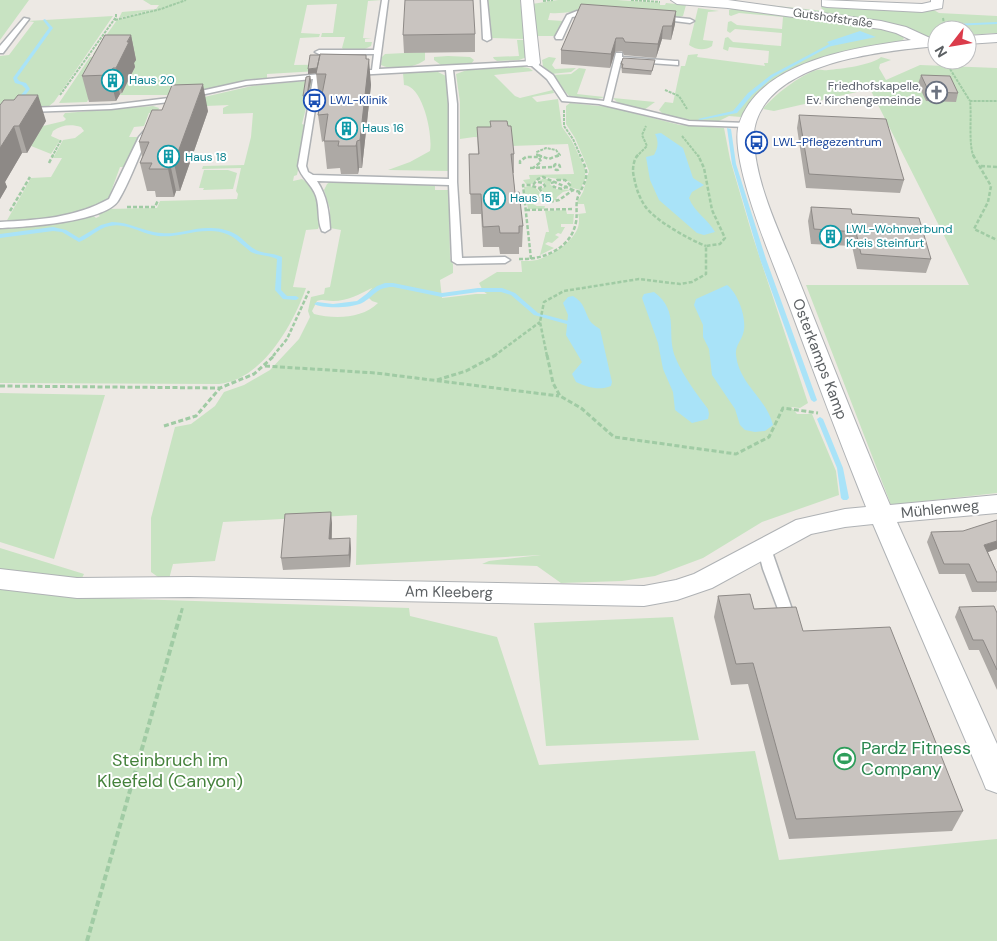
<svg xmlns="http://www.w3.org/2000/svg" width="997" height="941" viewBox="0 0 997 941" font-family="'DM Sans',sans-serif">
  <rect width="100%" height="100%" fill="#ede9e4"/>
  <path fill="#c8e3c2" fill-rule="evenodd" d="M0,0H29L0,40Z
    M143,0H382L368,1L363,38L372,39H365V42H372L371,46L363,50H344L342,48L345,37H321L322,33H333L337,4L307,5L301,33L320,34L319,37L300,38L294,65L369,64V68L267,74V78L184,95H119L122,93L135,67L93,54L117,20L173,5L119,18L122,12L156,9L159,5H151Z
    M488,0H520L526,39L491,38Z
    M558,0H617L660,3V5H665L666,3L686,5L683,16L676,18L587,11C574,11 563,14 550,13L548,20L563,21L556,36H537L532,4Z
    M720,0L825,11L821,8L824,4L932,9L939,13L997,16V33L967,35V30H937V37H924L886,25Z
    M698,8L719,11L708,12L703,40L713,41L712,46C705,51 696,50 689,45Z
    M734,8L891,30L902,35L904,39L901,41C851,50 790,57 754,98C748,103 745,110 741,117L729,116L719,121L695,122L664,115L659,110L665,102L673,103L681,66H685L688,55L698,54L697,57L765,66L764,63H768L769,51L729,47L728,51L723,49L725,38L728,37L733,42L781,46L782,33L735,29L730,33L727,31L728,22L731,21L737,25L782,29L783,17L739,13L731,16L729,15V10Z
    M113,16L54,102L49,106L0,109V56L9,55L34,22L28,21Z
    M517,40H525L527,57L519,60L497,61L494,59L493,57L519,56Z
    M425,52V60C414,68 394,71 381,65L382,57L385,54Z
    M105,56L102,71L87,102L59,103L90,57Z
    M448,56L470,57L474,60L471,64L441,65L434,60V57Z
    M549,57L556,58L552,65L555,69L576,68L571,72L551,74L543,66L542,60Z
    M881,57L891,60L880,64L879,68L886,80L920,65L997,68V493L891,505L806,285H969L870,89L774,111L763,109C774,95 800,75 817,70C820,69 825,71 828,70C840,69 873,65 881,57Z
    M522,67L529,68L533,71L494,75L515,96L520,98L553,90L554,93L532,97L537,102L558,99L562,127L572,141L585,169V179L580,190L569,187L571,182C565,180 548,177 541,177L531,184H526L523,180L530,179L529,175L574,174L568,144L511,146L494,138L474,137L460,139V102L456,74L467,70Z
    M579,68L586,69L577,94L604,97L602,98L594,100L569,96L552,75L571,74Z
    M436,71L446,76L449,105L450,174L448,173V171L388,170L410,162L430,151C433,135 423,86 404,85L403,73Z
    M304,81L311,82V86H309L304,100H308L302,124L307,126L297,175L294,176L293,181L302,179C317,188 326,213 318,229L306,230L293,287L306,288C293,325 262,380 219,384L0,383V227L45,226L91,214L96,218L100,216L95,212L107,209L157,208L160,201L237,199L238,194L236,191L241,168L202,169L203,166L244,165L251,137L253,113L223,114V108L229,105L206,106L178,103L252,86Z
    M613,98L655,102L644,110L620,105Z
    M570,103L609,107L680,125L724,128L730,159L752,234L808,403L800,408L791,407L797,414H812L836,471L839,495L762,522L703,558L655,576L622,581L561,583L537,566L482,564L489,561L541,555L356,565L357,515L223,522L215,561L173,564L169,579L158,577L151,572V518L175,427L191,424L215,406L224,392L244,385L270,370L299,339L310,317L308,311L311,297L324,294L325,288L330,287L341,230L330,228V209L324,190L327,184L331,181L435,184V190H449L450,258L453,264V273L440,280L442,298L476,294H487L483,291L479,283L497,272H522L521,261C527,261 532,261 537,260C555,254 585,236 578,214L586,213L584,204H576L583,192L589,171L575,138L566,124V106ZM372,288L366,295L372,301L378,303C362,319 334,319 314,314L312,311L317,301C323,299 326,301 333,301C348,301 360,294 372,288Z
    M153,106L159,108L158,111L149,113L144,126L134,127L129,137H139L124,167H120L108,200L59,218L6,222L31,178L51,177L62,158H53L63,140L75,138L84,131L81,127C71,124 61,125 53,131L51,136L60,140L51,154L31,146L43,126L64,121L66,119L63,116L65,113Z
    M204,170H228L237,173L233,189L203,190L204,188H199Z
    M544,178L552,181L550,184L555,189L571,190L563,192L557,197L556,200L551,201L541,189L546,186L545,183L539,181Z
    M530,186L537,189L543,197L532,200L531,203L537,206H545L544,209H528L524,187Z
    M566,210L567,214H574L573,224H561V227H565L561,234L558,233L555,235L559,237L552,243L548,242L545,244L554,248L540,255L546,232H549L545,211Z
    M0,393L105,395L54,559L0,542Z
    M0,548L84,574L72,597L409,608L410,616L497,637L539,765L755,751L779,860L997,839V941H0Z
    M673,617L699,740L546,746L534,623Z"/>
  <path fill="#a9e3f8" d="M860,31L876,37L827,47L829,44L827,42Z
    M661,133L683,148L693,178L704,185L692,192L689,198C694,212 708,219 715,232L704,235L697,233L659,200L650,180L646,157L654,155C658,148 659,141 655,134Z
    M727,285C738,293 748,320 743,334C741,341 735,346 736,355C739,384 767,399 773,425L765,431L755,432L745,430L740,425L735,409L712,375L709,349L703,337V325L694,305L696,299Z
    M654,292C681,312 665,334 676,359C684,377 696,393 708,409L709,414L708,419L692,423L675,410L673,392L663,369L658,343L642,298L644,294Z
    M573,296C585,303 584,311 590,321C592,324 597,327 600,329L612,382L611,386C599,391 587,387 576,382L572,374L582,362L566,335L568,315L563,303L568,297Z"/>
  <g fill="none" stroke-linecap="round" stroke-linejoin="round">
    <path fill="#a9e3f8" fill-rule="evenodd" d="M45,19L53,28L17,78L19,81L26,83L30,89C26,94 22,101 15,101V99L21,95L26,89L22,85L15,83L13,78L49,28L43,20Z
      M997,22V24L952,26L950,25L952,24Z
      M835,41L838,42L773,77L752,95L737,113L700,120L698,119L733,111L748,93L771,75Z
      M727,128L731,129L736,164L766,259L817,400L816,401L814,402L811,400L760,259L732,164Z
      M112,222C130,222 144,232 161,233C178,235 194,227 211,228C221,228 233,231 241,238C246,242 250,247 256,250C264,254 274,253 282,257L281,290L287,296H296L299,298L296,300L283,299L275,290L277,259C269,255 259,256 251,252C247,249 243,245 239,242C232,235 222,231 211,231C193,230 176,238 158,236C142,234 126,222 110,226C98,228 90,238 79,242L62,232L53,231L0,238V234L53,227L66,230L79,238L101,225Z
      M385,283H393L442,293L478,288H502L515,293L538,313L572,322L573,323L570,325L534,315L511,295L501,292H478L442,297L393,287C376,287 375,296 362,303C352,308 323,309 314,304L317,302L333,304L357,301L377,286Z
      M820,417L823,419L843,468L849,498L847,500H843L841,498L837,468L817,419Z"/>
    <defs>
      <path id="lane" d="M382,0H388L379,69L533,61L553,75L567,97L604,101L616,53H622V57L675,61H678V65L621,61L611,102L689,121L747,123L751,125L747,127L689,125L599,104L562,101L547,79L531,65L453,70L457,104V182L462,258L505,257L510,260L505,263L457,264L452,261L449,185L317,181C327,196 329,212 330,229L325,232L322,231C317,221 320,207 316,196C312,184 301,178 298,166L313,79L246,85L169,102L111,109L0,113V109L111,105L169,98L246,81L332,73H335V77L320,78L306,166L308,172L313,175L449,179V104L446,70L355,75H352V71L372,70L374,54H319L315,52L319,50H374Z
        M481,0H487L491,39L487,41L483,39Z
        M577,11H593L596,13L572,17L562,39H556L555,37L567,15Z
        M660,16L690,19L694,21L690,23L658,19L657,18Z
        M24,18L29,19L3,53H0V46Z
        M145,130L152,132L147,138C138,158 129,183 118,201C104,222 25,227 0,228V222C38,220 75,218 109,199L139,137Z
        M764,541L769,543L796,621L794,625L789,627L784,625L763,569L757,546L759,543Z"/>
      <path id="street" d="M521,0H533L540,63L538,66H528L526,63Z
        M671,0H728L881,21L906,27L930,38H937V46C886,51 798,59 765,104C758,114 753,127 754,139C755,183 780,233 796,273C827,350 857,428 890,505L997,495V513L897,522L997,744V793L986,789L982,779L873,524L845,527L811,534L712,588L677,600L644,606L189,597L77,598L0,589V569L77,578L189,577L644,586L676,580L694,574L796,520L845,509L866,507C839,440 814,373 789,305C775,267 728,160 739,124C759,61 856,47 911,40L896,33L881,29L728,8L677,4Z
        M822,0L922,4L931,2V0H943L942,8L922,12L827,7L822,6Z
        M997,34V42L967,44V36Z"/>
    </defs>
    <use href="#lane" stroke="#afb2b5" stroke-width="3"/>
    <use href="#street" stroke="#afb2b5" stroke-width="2"/>
    <path stroke="#a0cba4" stroke-width="2" stroke-dasharray="3 1" stroke-linecap="butt" d="M631,0L660,2
      M543,1L553,0
      M943,18L944,23L958,30
      M115,20L161,9L186,0
      M950,69L970,101
      M665,90L679,96L687,109
      M60,95L116,17V13
      M564,110V126L573,139L581,157
      M682,136L699,157
      M52,157L61,140
      M542,157L537,155V152L546,148L556,150L560,155L556,157
      M636,157L647,146L642,135L646,126
      M974,157C968,146 972,115 970,101H997"/>
    <path stroke="#a0cba4" stroke-width="2.5" stroke-dasharray="4 2" stroke-linecap="butt" d="M538,155L549,159L559,155
      M638,155C633,160 632,171 634,177C636,188 639,197 645,206C654,220 690,240 706,246
      M973,155L991,186L988,202L974,229L997,240
      M49,163L53,155
      M520,164V161L526,157H539L541,162L533,168
      M554 167a3 3 0 1 1 6 0a3 3 0 1 1-6 0Z
      M981,166L997,167
      M530,168L553,167
      M557,180H565L570,185L562,189L554,187L552,183Z
      M538,182L543,183L545,186L539,188L532,186L538,179L543,177L573,190
      M539,188L549,202L559,200L573,190L580,192C589,175 588,172 580,155
      M127,207H155L158,200
      M526,210L574,209
      M10,211L30,177
      M519,259C543,260 571,249 576,222C578,211 574,203 580,192
      M531,259L523,185H532
      M273,356L287,339L309,291
      M494,356L540,322
      M547,356L540,322L544,302L564,291L639,279L680,284L692,282L706,274V246L720,244L725,238L712,210L704,168L698,155"/>
    <path stroke="#a0cba4" stroke-width="3" stroke-dasharray="5 2.5" stroke-linecap="butt" d="M547,355L553,383L560,396L581,408L614,437L736,454L769,437L783,408L818,413
      M265,366L376,373L559,396
      M437,380L466,371L496,355
      M0,386L220,388L254,374L275,355
      M164,426L196,416L220,388
      M181,613L183,606"/>
    <path stroke="#a0cba4" stroke-width="4" stroke-dasharray="6 3" stroke-linecap="butt" d="M87,941L181,612"/>
    <use href="#lane" fill="#fff" fill-rule="evenodd"/>
    <use href="#street" fill="#fff" fill-rule="evenodd"/>
  </g>
  <path fill="#ada9a5" d="M581,4L675,24L671,40L662,39L656,58L624,55L622,51L615,52L610,68L561,64V50Z
    M475,34V52L404,53L403,35Z
    M131,35L136,60L134,63L135,67L122,93L120,94L116,101L89,102L82,76Z
    M366,59L371,85L362,168H359L358,174H341L340,168L327,169L324,141L322,142L318,115L321,100H319L316,73L308,74Z
    M621,64L654,65L651,75L622,73Z
    M921,75L958,93L956,102L926,101L918,84Z
    M310,76L311,81L307,100H304L303,96Z
    M0,105L46,121L27,153H22L5,182L7,187L0,199Z
    M208,111L180,191H176L174,197H156L155,191H147L140,163L142,157L139,142Z
    M799,115L904,180L900,193L806,188L797,128Z
    M477,127L514,154V173H513L515,193L523,226L522,247H519V254H500L499,247H483L481,214H471L469,154H478Z
    M811,207L852,214L931,259L926,273L857,269L852,246L811,244L808,221Z
    M332,523V539L350,538L351,549L350,567L283,570L281,558Z
    M931,532L988,552L997,573V590L996,592H972L965,574H939L927,542Z
    M718,596L754,609L963,811L952,831L789,839L748,684L731,685L714,617Z
    M959,607L997,613V690L979,650H969L955,617Z"/>
  <path fill="#8d8986" d="M676,11L675,24L671,40L672,26Z
    M663,26L662,39L656,58L658,44Z
    M131,35L136,60L134,63L135,67L122,93L116,68Z
    M616,38L615,52L610,68L611,54Z
    M366,55L367,71L369,59L371,85L362,168L360,140Z
    M336,66V71L308,74V69Z
    M113,68L120,94L116,101L109,75Z
    M310,76L311,81L307,100V96Z
    M203,84L208,111L180,191L174,163Z
    M38,95L46,121L27,153L19,126Z
    M14,126L22,153L5,182L7,187L0,199V148Z
    M357,141L359,168L358,174L356,146Z
    M170,163L176,191L174,197L168,169Z
    M331,512L332,523L331,550L329,539Z
    M350,538L351,549L350,567L349,555Z
    M997,541V549L980,555L984,545Z"/>
  <path fill="#c9c4c0" stroke="#8d8986" d="M405,0H473L475,34L403,35Z
    M581,4L676,11L672,26H663L658,44L625,42L623,38H616L611,54L561,50Z
    M105,35H131L127,42H129L116,68H113L109,75L82,76Z
    M320,54L366,55V59H369L360,140L357,141L356,146H338L339,141H324L328,114L318,115L326,74H316Z
    M310,55H320L317,68L308,69Z
    M623,58L655,60L652,71L622,68L623,64H621Z
    M921,75L950,76L958,93L929,92Z
    M310,76L307,96H303L306,77Z
    M203,84L174,163H170L168,169H149L152,163H140L149,142H139L152,110H162L172,85Z
    M18,95H38L19,126H14L0,148V105L4,100H14Z
    M799,115L886,119L904,180L809,174Z
    M490,121H507L508,126H511L514,154H511L515,193L519,192L523,226H519V233H500L499,226L483,227L481,194H470L469,154H479L477,127H491Z
    M811,207L851,209L852,214L919,218L931,259L861,254L856,232L814,229Z
    M331,512L329,539L350,538L349,555L281,558L285,514Z
    M997,520V541L984,545L997,573V582H977L969,564H944L931,532L963,531Z
    M750,594L754,609L796,607L803,631L890,627L963,811L796,819L753,663L736,664L718,596Z
    M994,606L997,613V670L983,640H973L959,607Z"/>
  <defs>
    <symbol id="building-ring" viewBox="-11 -11 22 22"><circle r="9.5" fill="#fff" stroke="#0f9aa8" stroke-width="1.5"/><path d="M-4-6H4V6H1V3H-1V6H-4ZM-2.5-4.3h1.7v1.8h-1.7ZM.8-4.3h1.7v1.8H.8ZM-2.5-1h1.7V.8h-1.7ZM.8-1h1.7V.8H.8Z" fill="#0f9aa8"/></symbol>
    <symbol id="church-ring" viewBox="-11 -11 22 22"><circle r="9.5" fill="#fff" stroke="#6b7280" stroke-width="1.5"/><path d="M-1.2-6h2.4v3.5h3.3v2.4h-3.3V6h-2.4V-.1h-3.3v-2.4h3.3Z" fill="#6b7280"/></symbol>
    <symbol id="bus-ring" viewBox="-11 -11 22 22"><circle r="9.5" fill="#fff" stroke="#1a4fb4" stroke-width="1.5"/><path d="M-5-6H5V4H4V6H2V4H-2V6H-4V4H-5ZM-3.5-4V0h7V-4ZM-3.5 1.2v1.5H-2V1.2ZM2 1.2v1.5H3.5V1.2Z" fill="#1a4fb4"/></symbol>
    <symbol id="stadium-ring" viewBox="-11 -11 22 22"><circle r="9.5" fill="#fff" stroke="#2e9e5b" stroke-width="1.5"/><path d="M0-5a6.5 5 0 1 0 0 10a6.5 5 0 1 0 0-10ZM-3.5-1.8h7v3.6h-7Z" fill="#2e9e5b"/></symbol>
  </defs>
  <g fill-rule="evenodd">
    <use href="#building-ring" x="100" y="68" width="25" height="25"/>
    <use href="#church-ring" x="924" y="80" width="25" height="25"/>
    <use href="#bus-ring" x="302" y="88" width="25" height="25"/>
    <use href="#building-ring" x="334" y="116" width="25" height="25"/>
    <use href="#bus-ring" x="744" y="130" width="25" height="25"/>
    <use href="#building-ring" x="156" y="144" width="25" height="25"/>
    <use href="#building-ring" x="482" y="186" width="25" height="25"/>
    <use href="#building-ring" x="818" y="224" width="25" height="25"/>
    <use href="#stadium-ring" x="832" y="746" width="25" height="25"/>
  </g>
  <g text-anchor="middle" stroke-width="4" stroke-linejoin="round" paint-order="stroke">
    <g font-size="12" fill="#5c6063" stroke="#fff">
      <text transform="translate(833 18) rotate(8)" y="4">Gutshofstraße</text>
    </g>
    <g font-size="12" fill="#0d838f" stroke="#fff" text-anchor="start">
      <text x="129" y="84">Haus 20</text>
      <text x="362" y="132">Haus 16</text>
      <text x="185" y="161">Haus 18</text>
      <text x="510" y="202">Haus 15</text>
      <text x="846" y="233">LWL-Wohnverbund<tspan x="846" dy="14">Kreis Steinfurt</tspan></text>
    </g>
    <g font-size="12" fill="#5b616d" stroke="#fff" text-anchor="end">
      <text x="921" y="90">Friedhofskapelle,<tspan x="921" dy="14">Ev. Kirchengemeinde</tspan></text>
    </g>
    <g font-size="12" fill="#164399" stroke="#fff" text-anchor="start">
      <text x="330" y="104">LWL-Klinik</text>
      <text x="773" y="146">LWL-Pflegezentrum</text>
    </g>
    <g font-size="15" fill="#5c6063" stroke="#fff">
      <text transform="translate(820 359) rotate(69)" y="5">Osterkamps Kamp</text>
      <text transform="translate(940 509) rotate(-6)" y="5">Mühlenweg</text>
      <text transform="translate(449 592) rotate(1)" y="5">Am Kleeberg</text>
    </g>
    <g font-size="18" fill="#27864d" stroke="#fff" text-anchor="start">
      <text x="861" y="754">Pardz Fitness<tspan x="861" dy="21">Company</tspan></text>
    </g>
    <g font-size="18" fill="#45823c" stroke="#fff">
      <text x="170" y="766">Steinbruch im<tspan x="170" dy="21">Kleefeld (Canyon)</tspan></text>
    </g>
  </g>
  <g transform="translate(952 45) rotate(239)"><circle r="24" fill="#ffffff" stroke="#bebfc1"/>
  <path d="M0-4L9 19L0 12L-9 19Z" fill="#db3c4b"/>
  <text y="-8" font-size="14" font-weight="bold" text-anchor="middle" fill="#5c6063">N</text>
  </g>
</svg>
